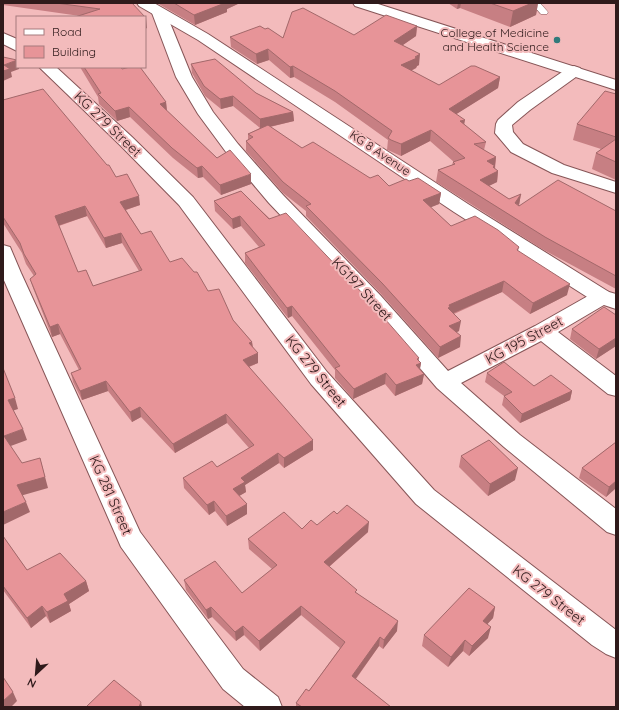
<svg xmlns="http://www.w3.org/2000/svg" width="619" height="710" viewBox="0 0 619 710" font-family="Quicksand,sans-serif">
  <rect width="100%" height="100%" fill="#f3bbbc"/>
  <g fill="none" stroke-linecap="round" stroke-linejoin="round">
    <defs>
      <path id="service" d="M531,3H540L548,12L547,14H541Z"/>
      <path id="minor" d="M159,9L164,10L166,13L192,77L213,112L238,144L283,195L380,295L448,371L535,326L595,292L602,290L609,292L612,297L609,302L558,332L616,376V396L608,394L541,341L461,383L520,435L616,509V535L607,532L504,447L437,388L366,305L269,203L226,152L198,114L176,77L152,13L154,10Z
        M3,33L17,39V51L3,44Z
        M574,66L580,68L582,71L580,74L530,110L512,125L513,132L523,144L564,165L616,182V193L552,173L511,152L495,133L496,124L498,120L518,102L568,68Z
        M39,67H56L132,137L193,197L327,372L434,490L616,630V658L606,654L592,645L416,504L311,384L179,205L120,145Z
        M3,245L10,247L21,273L140,532L243,669L278,697L282,707H245L223,689L121,547L3,278Z"/>
      <path id="tertiary" d="M137,3H154L208,34L468,204L609,292L616,294V309L595,302L454,212L198,40L139,6Z
        M353,3H375L616,80V90L355,6Z"/>
    </defs>
    <use href="#service" stroke="#865557" stroke-width="1"/>
    <use href="#minor" stroke="#865557" stroke-width="2"/>
    <use href="#tertiary" stroke="#865557" stroke-width="2"/>
    <use href="#service" fill="#fff" fill-rule="evenodd"/>
    <use href="#minor" fill="#fff" fill-rule="evenodd"/>
    <use href="#tertiary" fill="#fff" fill-rule="evenodd"/>
  </g>
  <path fill="#c77f83" fill-rule="evenodd" d="M3,3H132L80,16L3,5Z
    M157,3H240L227,9V12L195,25Z
    M448,3H538L536,15L510,27L460,8L457,9Z
    M417,26L416,36L403,45L419,65L417,66L416,68L411,71L439,85L500,77L498,88L456,114L464,125L486,142L484,150L496,157L495,169L498,171L497,182L489,186L509,199L521,194L519,205L616,211V289L542,249L436,182L438,170L452,165L453,162H454L430,141L401,156L390,151L387,150L388,140L335,102L294,77L290,78L269,60L257,64L231,47L230,37L265,29L283,38L354,35Z
    M191,64L256,93L293,112L294,121L270,127L302,148L389,186L409,181L441,193L439,204L430,207L451,226L519,247L518,251L567,295L530,314L502,292L454,314L459,331L457,332L460,347L438,358L381,294L306,216V211L283,193L246,151V141L248,140V134L260,128L233,106L221,109L205,96L192,73Z
    M80,67H121L122,69L166,102L167,111L217,158L251,184L221,195L203,177L198,178L173,158L130,117L117,121L99,104L98,97Z
    M616,94V180L592,169L596,153L601,149L573,140L577,124Z
    M3,100L116,177L140,205L126,210L141,234L170,262L208,291L252,342L253,347L258,363L249,367L313,450L284,468L279,463L245,485L246,492L239,496L247,504V514L227,526L215,511L209,515L184,488L183,478L217,467L249,448L227,423L175,453L141,417L132,422L108,391L82,400L73,382L71,373L79,370L60,334L52,337L33,288L30,279L34,276L26,264L22,253L3,223ZM87,216L106,248L122,243L139,271L93,286L78,272L59,226Z
    M241,191L419,361L421,363L420,369L424,374L422,384L395,396L385,384L353,399L335,378V370L292,316L288,318L245,263V253L259,247L241,226L233,229L215,211L214,201Z
    M616,315V346L596,359L570,339L572,329Z
    M487,373L534,386L572,391L570,400L520,423L502,405L504,396L485,382Z
    M616,442V488L606,497L579,478L582,468Z
    M461,456L515,480L488,496L459,467Z
    M337,514L368,532L329,567L397,631L383,649L379,646L356,679L391,707H296V703L309,691L340,648L301,615L260,651L244,635L236,641L212,617L208,619L186,590L184,580L242,593L272,569L249,549L248,539L317,525Z
    M3,536L27,570L86,581L89,591L69,604L71,611L50,623L46,616L31,628L3,590Z
    M495,607L493,618L487,624L488,638L469,656L463,651L448,667L422,646L424,635Z"/>
  <path fill="#a2686a" d="M224,3H240L227,9V12L195,25L194,15Z
    M458,3H461L460,8L457,9Z
    M532,3H538L536,15L510,27L513,11Z
    M146,18L147,28L145,29L146,36L145,37V19Z
    M417,26L416,36L394,51V41Z
    M268,49L269,60L257,64L256,54Z
    M420,54L419,65L417,66L416,68L400,76L401,65Z
    M17,60V67H19V69L11,72L12,77L3,81V71L4,65Z
    M293,66L294,77L290,78V67Z
    M500,77L498,88L447,120L449,109Z
    M233,96V106L221,109L220,99Z
    M166,102L167,112L160,104Z
    M129,107L130,117L117,121L115,111Z
    M293,112L294,121L260,129V119Z
    M465,120L463,131L460,121Z
    M431,130L430,141L401,156V144Z
    M496,157L494,173L498,171L497,182L478,191L480,180L487,161Z
    M202,166L203,177L198,178L197,168Z
    M251,174V184L221,195L220,185Z
    M441,193L439,204L422,211L423,200Z
    M521,194L519,205L515,203Z
    M139,196L140,205L122,211L120,202Z
    M85,206L87,216L57,226L55,216Z
    M240,216L241,226L233,229L232,219Z
    M121,233L122,243L106,248L104,238Z
    M504,281L502,292L449,315L448,308L449,305Z
    M570,284L567,295L530,314L533,303Z
    M292,306V316L288,318L287,308Z
    M461,321L459,331L448,336L449,326Z
    M58,324L60,334L52,337L50,327Z
    M461,336L460,347L438,358L440,347Z
    M616,338V346L596,359L599,349Z
    M252,342L253,351L249,343Z
    M258,353V363L243,369V360Z
    M419,358L418,364L421,363L419,373L415,375L417,359Z
    M386,373L385,384L353,399L354,389Z
    M424,374L422,384L395,396L396,385Z
    M106,381L108,391L82,400L80,391Z
    M572,391L570,400L520,423L522,414Z
    M15,398L18,409L12,411L8,400Z
    M140,407L141,417L132,422L130,412Z
    M226,414L227,423L175,453L173,444Z
    M23,429L27,440L8,447L4,436Z
    M313,440V450L284,468V458Z
    M278,453L279,463L245,485L246,492L234,499L233,489L241,478Z
    M40,458L48,488L20,496L17,485Z
    M518,468L515,480L488,496L490,484Z
    M616,481V488L606,497L609,487Z
    M214,501L215,511L209,515L207,505Z
    M26,502L30,512L3,525V512Z
    M247,504V514L227,526L226,516Z
    M369,522L368,532L323,572L324,562Z
    M86,581L89,591L69,604L71,611L50,623L47,612L64,594Z
    M42,606L46,616L31,628L27,618Z
    M301,606V615L260,651L259,641Z
    M211,607L212,617L208,619L206,610Z
    M495,607L493,618L480,632L483,621Z
    M398,621L397,631L383,649L384,640Z
    M243,626L244,635L236,641L235,632Z
    M491,627L488,638L469,656L472,646Z
    M380,637L379,646L351,685L352,676Z
    M465,640L463,651L448,667L451,657Z
    M13,692L17,701L11,707H3V701Z
    M141,702L142,707H139Z"/>
  <path fill="#e79498" stroke="#a2686a" fill-rule="evenodd" d="M56,3H132L145,17H75L100,9Z
    M174,3H225L194,15Z
    M490,3H532L513,11Z
    M303,8L354,35L386,15L417,26L394,41L420,54L415,57L417,58L401,65L439,85L471,66H475L500,77L449,109L465,120L460,121L486,142L474,144L496,157L487,161L495,166L493,167L498,171L480,180L509,199L521,194L515,203L519,206L558,180L616,211V276L545,237L438,170L455,164L453,162L465,158L431,130L401,144L391,140L388,138L392,131L335,91L293,66L290,67L268,49L256,54L230,37L260,26L265,29L268,28L283,38L292,12Z
    M3,57L17,60L4,65L10,69L3,71Z
    M215,59L256,93L293,112L260,119L233,96L220,99L204,86L191,64Z
    M84,67H121L122,69L130,67H140L166,102L160,104L217,158L230,150L251,174L220,185L202,166L197,168L172,148L129,107L115,111L98,94L101,93Z
    M43,89L107,165H109L116,177L127,174L139,196L120,202L141,234L151,231L170,262L182,258L194,272H197L208,291L219,289L233,320L252,342L249,343L258,353L243,360L313,440L284,458L278,453L241,478L245,482L233,489L247,504L226,516L214,501L207,505L183,478L212,461L217,467L254,445L226,414L173,444L140,407L130,412L106,381L80,391L71,373L81,369L58,324L50,327L30,279L36,274L24,254L20,243L3,217V100ZM85,206L104,238L121,233L142,270L93,286L86,270L78,272L55,216Z
    M605,91L616,94V137L577,124Z
    M268,125L302,148L313,142L370,178L378,175L389,186L406,179L409,181L418,178L441,193L423,200L451,226L475,216L498,230L519,247L517,250L570,284L533,303L504,281L449,305L450,307L448,308L461,321L449,326L461,336L440,347L382,283L306,206L311,204L283,182L246,141L253,137L248,134Z
    M616,139V162L596,153Z
    M241,191L269,219L286,213L365,296L419,358L417,359L421,363L416,365L424,374L396,385L386,373L354,389L335,368L340,366L292,306L287,308L245,253L265,245L240,216L232,219L214,201Z
    M604,307L616,315V338L599,349L572,329Z
    M504,362L534,386L551,375L572,391L522,414L504,396L512,392L487,373Z
    M3,368L15,398L8,400L23,429L4,436L22,463L40,458L45,477L17,485L26,502L3,512Z
    M489,440L518,468L490,484L461,456Z
    M616,442V481L609,487L582,468Z
    M347,505L369,522L324,562L357,590L355,592L398,621L384,640L380,637L352,676L391,707H302L296,703L306,689L309,691L345,642L301,606L259,641L243,626L235,632L211,607L206,610L184,580L215,561L242,593L277,565L248,539L284,512L302,529L311,520L317,525L334,511L337,514Z
    M3,536L27,570L60,553L86,581L64,594L68,601L47,612L42,606L27,618L3,586Z
    M469,588L495,607L483,621L491,627L472,646L465,640L451,657L424,635Z
    M3,677L13,692L3,701Z
    M114,680L141,702L139,707H86Z"/>
  <circle fill="#317a7b" stroke="#f3bbbc" stroke-width="1.5" cx="557" cy="40" r="4"/>
  <g text-anchor="middle" stroke-width="4" stroke-linejoin="round" paint-order="stroke">
    <g font-size="12" fill="#2f1a1b" stroke="#f3bbbc" text-anchor="end">
      <text x="549" y="37">College of Medicine<tspan x="549" dy="14">and Health Science</tspan></text>
    </g>
    <g font-size="12" fill="#2f1a1b" stroke="#f3bbbc">
      <text transform="translate(380 153) rotate(34)" y="4">KG 8 Avenue</text>
    </g>
    <g font-size="14" fill="#2f1a1b" stroke="#f3bbbc">
      <text transform="translate(108 124) rotate(44)" y="5">KG 279 Street</text>
      <text transform="translate(362 289) rotate(47)" y="5">KG197 Street</text>
      <text transform="translate(524 340) rotate(-28)" y="5">KG 195 Street</text>
      <text transform="translate(316 371) rotate(51)" y="5">KG 279 Street</text>
      <text transform="translate(111 495) rotate(66)" y="5">KG 281 Street</text>
      <text transform="translate(549 595) rotate(38)" y="5">KG 279 Street</text>
    </g>
  </g>
  <rect width="619" height="710" fill="none" stroke="#2f1a1b" stroke-width="8"/>
  <rect x="16" y="16" width="130" height="52" fill="#f3bbbc" stroke="#a57b7c"/>
  <rect x="24" y="29" width="20" height="6" fill="#ffffff" stroke="#a57b7c"/>
  <text x="52" y="36" font-size="12" fill="#2f1a1b">Road</text>
  <rect x="24" y="46" width="20" height="12" fill="#e79498" stroke="#a57b7c"/>
  <text x="52" y="56" font-size="12" fill="#2f1a1b">Building</text>
  <g transform="translate(36 674) rotate(206)" stroke="#f3bbbc" stroke-width="3" paint-order="stroke">
  <path d="M0-3L7 15L0 10L-7 15Z" fill="#2f1a1b"/>
  <text y="-6" font-size="11" font-weight="bold" text-anchor="middle" fill="#2f1a1b">N</text>
  </g>
</svg>
